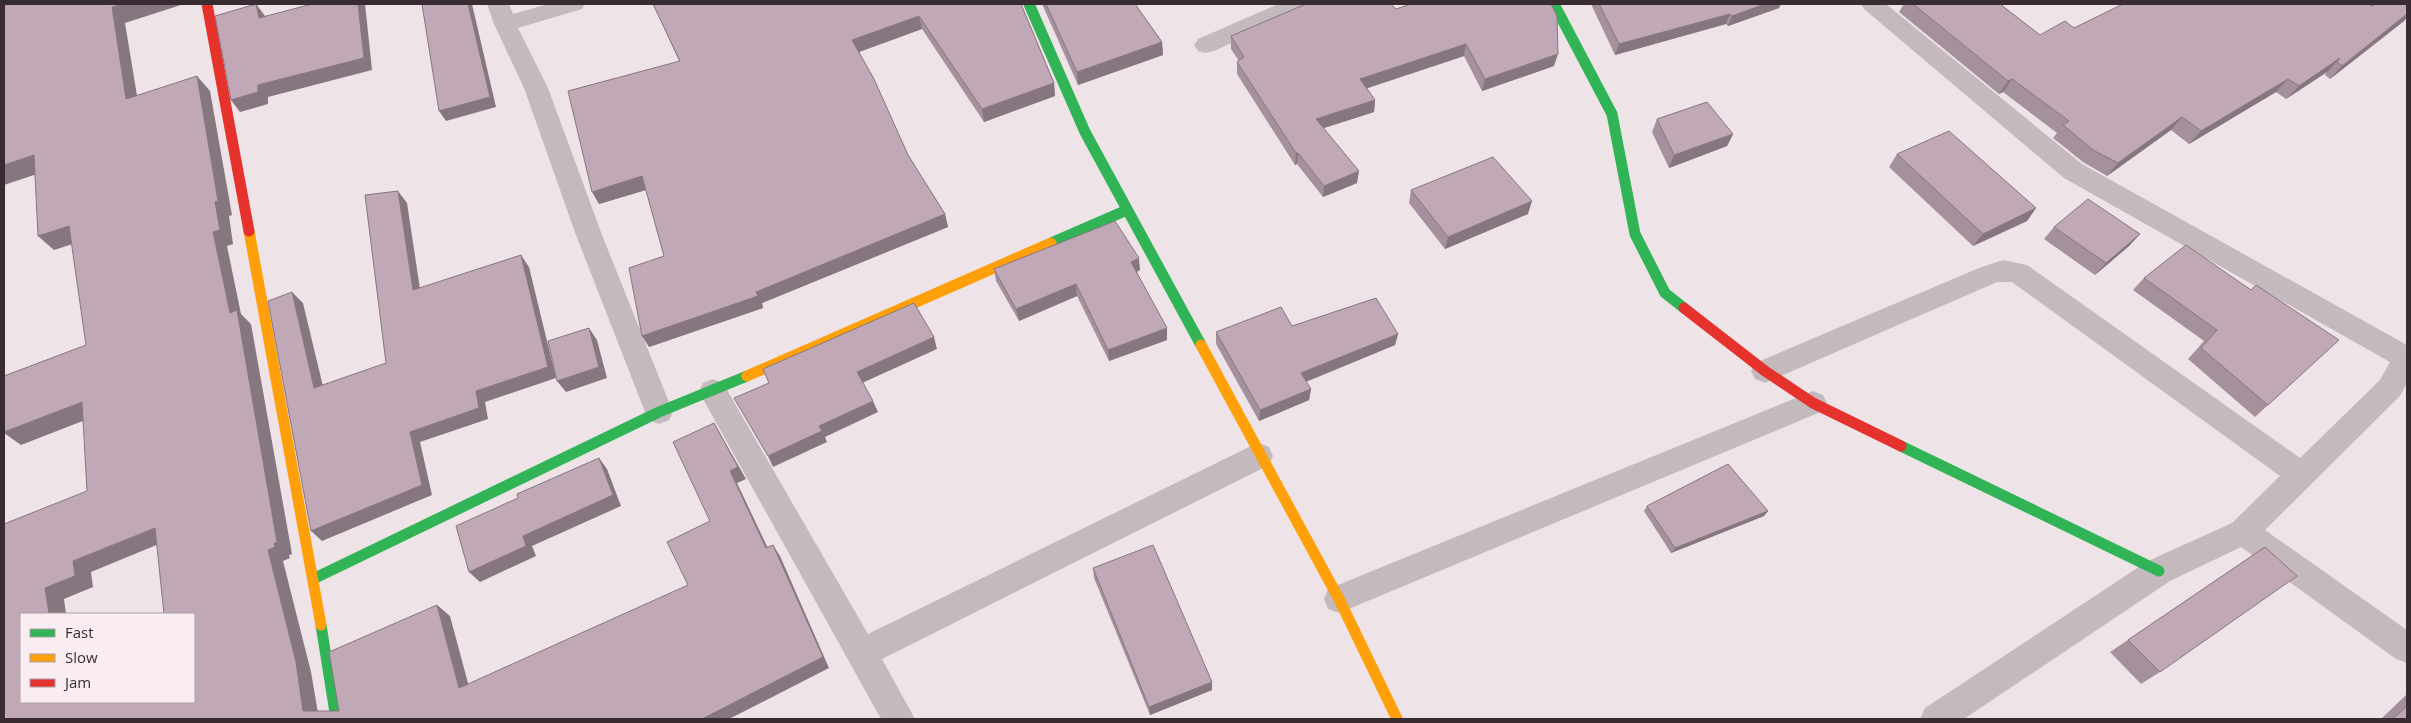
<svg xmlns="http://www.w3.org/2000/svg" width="2411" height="723" viewBox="0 0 2411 723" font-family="'Open Sans',sans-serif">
  <rect width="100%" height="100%" fill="#eee4e8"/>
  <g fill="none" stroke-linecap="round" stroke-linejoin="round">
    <path fill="#c4babe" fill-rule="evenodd" d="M487,4H509L513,14L548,4H585L582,9L518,28L548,88L602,235L673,412L669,420L659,424L649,420L645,412L576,235L524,88L494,24Z
      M1278,4H1309L1306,9L1214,51L1206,53L1198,51L1194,45L1198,39Z
      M1861,4H1886L2082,164L2407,345V383L2400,396L2265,530L2407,630V663L2396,659L2241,547L2170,581L1964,719H1920L1925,708L2148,561L2232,523L2280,476L2012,282H1997L1765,383L1755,379L1751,371L1755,363L1979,268L2003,260L2027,265L2300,458L2380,380L2390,362L2064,178L1864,9Z
      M713,379L723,383L868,634L1249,447L1259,443L1269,447L1273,456L1269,465L882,659L915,719H881L703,399L699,391L703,383Z
      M1813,391L1823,395L1827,403L1823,411L1339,613L1328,609L1324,599L1328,589Z"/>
    <path stroke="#30b455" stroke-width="11" d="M1029,4L1085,132L1201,345
      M1554,4L1612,114L1635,234L1665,293L1684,308
      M1051,243L1127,210
      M1901,446L2159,571
      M313,579L659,412L747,376
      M321,625L336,719"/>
    <path stroke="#ff9f0a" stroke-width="11" d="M249,231L321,625
      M1201,345L1339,599L1397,719
      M747,376L1051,243"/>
    <path stroke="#e5322d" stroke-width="11" d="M207,4L249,231
      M1684,308L1765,371L1813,403L1901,446"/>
  </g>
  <path fill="#a5909d" d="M653,4H1021L1054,83L1055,96L984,122L922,29L859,52L908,155L945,214L948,227L762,303L763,308L649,347L664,256L646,190L599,204L679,61Z
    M1042,4H1135L1162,42L1163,55L1078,85Z
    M1591,4H1781L1779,8L1728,26L1726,24L1615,55Z
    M1904,4H2000L2040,35L2074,28L2370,5L2371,4H2407V17L2404,21L2330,79L2325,75L2327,72L2286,99L2276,92L2189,144L2171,130L2107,176L2083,162L2053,138L2057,133L2003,92L1999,94L1899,12Z
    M1396,9L1554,66L1482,91L1464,56L1367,88L1375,100L1374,112L1323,128L1357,183L1323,197L1297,164L1295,165L1237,74V62L1239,61L1231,49V36Z
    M1657,119L1733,134L1727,146L1669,168L1652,132Z
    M1897,154L2036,208L2027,221L1973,246L1889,167Z
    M1411,190L1528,214L1445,249L1409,203Z
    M2054,227L2140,234L2129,246L2095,275L2044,239Z
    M994,269L1140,270L1137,272L1167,340L1109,361L1077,296L1019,321L996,281Z
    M2144,278L2251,290L2256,285L2268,405L2255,417L2188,359L2204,341L2133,290Z
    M1216,332L1398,334L1395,345L1306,382L1311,389L1309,400L1259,421L1216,344Z
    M1647,506L1768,511L1764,516L1671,553L1644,511Z
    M2265,547L2160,672L2141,684L2110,652Z
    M1093,568L1212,682V690L1150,715L1094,578Z
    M2407,694V719H2381Z"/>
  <path fill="#86767f" d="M123,4H184L125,23L140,114L126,99L112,7Z
    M256,4L265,16L268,30L259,18Z
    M358,4H365L372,70L268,97V104L240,112L231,100L258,85Z
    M468,4H472L496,107L446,121L439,111Z
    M1765,4H1781L1779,8L1728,26L1732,16Z
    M1730,14L1726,24L1615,55L1619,44Z
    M2407,14V17L2404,21L2330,79L2342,66Z
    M919,16L922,29L856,53L852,40Z
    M1162,42L1163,55L1078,85L1077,72Z
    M1466,44L1464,56L1359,91L1360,79Z
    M1558,54L1554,66L1482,91L1485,79Z
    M2340,58L2327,72L2286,99L2299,86Z
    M197,76L210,91L232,215L229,216L233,244L227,246L241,314L251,324L292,554L289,555L290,558L283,561L311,672L319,719L303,711L268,550L230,313L213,232Z
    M2012,79L2003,92L1999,94L2008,81Z
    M2288,79L2276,92L2189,144L2201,131Z
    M1054,83L1055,96L984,122L982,109Z
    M1375,100L1374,112L1315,131L1316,119Z
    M2182,117L2171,130L2107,176L2118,163Z
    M1733,134L1727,146L1669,168L1674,155Z
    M1296,153H1298L1297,164L1295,165Z
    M34,155L49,170L4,185V165Z
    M1359,171L1357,183L1323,197L1324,186Z
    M642,176L649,189L599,204L592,192Z
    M398,191L407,203L422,302L413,290Z
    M1532,201L1528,214L1445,249L1448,237Z
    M2036,208L2027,221L1973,246L1983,234Z
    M945,214L948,227L762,303L763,308L649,347L642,336L756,292Z
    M69,226L85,240L54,250L38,236Z
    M2140,234L2129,246L2095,275L2106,263Z
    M521,255L529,267L556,378L485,402L488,419L420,442L432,495L322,541L311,531L410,432L476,391Z
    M1139,258L1140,270L1132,274L1131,262Z
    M1076,284L1077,296L1019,321L1016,309Z
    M292,292L303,303L326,399L314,388Z
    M589,328L597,340L607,378L566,392L557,381Z
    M1167,328V340L1109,361L1108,350Z
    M1398,334L1395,345L1300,384L1301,373Z
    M934,337L937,349L862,383L857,372Z
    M1311,389L1309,400L1259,421L1260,410Z
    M873,401L878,412L825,437L827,442L773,467L768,456L819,426Z
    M82,402L98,415L21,445L4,433V432Z
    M714,423L746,479L737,483L773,559L766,548L730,471Z
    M599,458L607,469L621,506L532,546L536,556L480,582L469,572L523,536Z
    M1768,511L1764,516L1671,553L1675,548Z
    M155,528L171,539L91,572L93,587L64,599L66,614H49L45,588L73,561Z
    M773,545L780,556L829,668L729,719H702Z
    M437,605L450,616L472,698L459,688Z
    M1212,682V690L1150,715L1149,707Z"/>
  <path fill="#c0a8b6" stroke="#86767f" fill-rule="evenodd" d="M4,4H123L112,7L126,99L197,76L218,201L215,202L220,230L213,232L230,313L237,310L277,542L274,544L275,547L268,550L296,662L303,711H339L329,652L437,605L459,688L688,585L667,542L710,521L673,442L714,423L738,467L730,471L766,548L773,545L823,657L702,719H4V524L87,491L82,402L4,432V376L86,345L69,226L38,236L34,155L4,165ZM155,528L164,614H194V702H21V614H49L45,588L75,576L73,561Z
    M256,4L259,18L312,4H358L364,58L258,85V92L231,100L215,16Z
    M422,4H468L490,97L439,111Z
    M653,4H1021L1054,83L982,109L919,16L852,40L874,79L908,155L945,214L756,292L758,296L642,336L629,268L664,256L642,176L592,192L568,91L680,61Z
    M1046,4H1135L1162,42L1077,72Z
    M1306,4H1391L1396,9L1411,4H1551L1557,16L1558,54L1485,79L1466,44L1360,79L1375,100L1316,119L1359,171L1324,186L1298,153H1296L1237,62L1244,57L1231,36Z
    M1599,4H1765L1732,16L1730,14L1619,44Z
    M1913,4H2000L2040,35L2065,21L2074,28L2123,4H2369L2373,6L2375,4H2407V14L2342,66L2337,62L2340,58L2299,86L2288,79L2201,131L2182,117L2118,163L2093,150L2063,125L2069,121L2012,79L2008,81Z
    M1707,102L1733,134L1674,155L1657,119Z
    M1949,131L2036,208L1983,234L1897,154Z
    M1493,157L1532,201L1448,237L1411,190Z
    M398,191L413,290L521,255L548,367L476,391L479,408L410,432L422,485L311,531L268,301L292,292L314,388L386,363L365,195Z
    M2088,199L2140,234L2106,263L2054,227Z
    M1115,221L1139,258L1131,262L1167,328L1108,350L1076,284L1016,309L994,269Z
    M2186,245L2251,290L2256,285L2339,340L2268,405L2201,348L2217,330L2144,278Z
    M1376,298L1398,334L1301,373L1311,389L1260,410L1216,332L1281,307L1292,326Z
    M914,303L934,337L857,372L873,401L819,426L822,431L768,456L734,398L769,383L763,369Z
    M589,328L599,367L557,381L548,341Z
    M599,458L613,495L523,536L526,546L469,572L456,526L518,498L517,494Z
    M1728,464L1768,511L1675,548L1647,506Z
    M1153,545L1212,682L1149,707L1093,568Z
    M2265,547L2297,576L2160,672L2128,640Z
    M2407,706V719H2393Z"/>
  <rect width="2411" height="723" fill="none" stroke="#382b32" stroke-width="10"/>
  <rect x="20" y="613" width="175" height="90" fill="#f9edf1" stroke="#ac9fa5"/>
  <rect x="30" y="629" width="25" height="8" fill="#30b455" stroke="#ac9fa5"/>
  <text x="65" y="638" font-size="15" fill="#382b32">Fast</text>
  <rect x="30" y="654" width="25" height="8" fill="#ff9f0a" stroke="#ac9fa5"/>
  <text x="65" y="663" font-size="15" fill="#382b32">Slow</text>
  <rect x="30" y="679" width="25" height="8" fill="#e5322d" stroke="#ac9fa5"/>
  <text x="65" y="688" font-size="15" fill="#382b32">Jam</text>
</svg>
